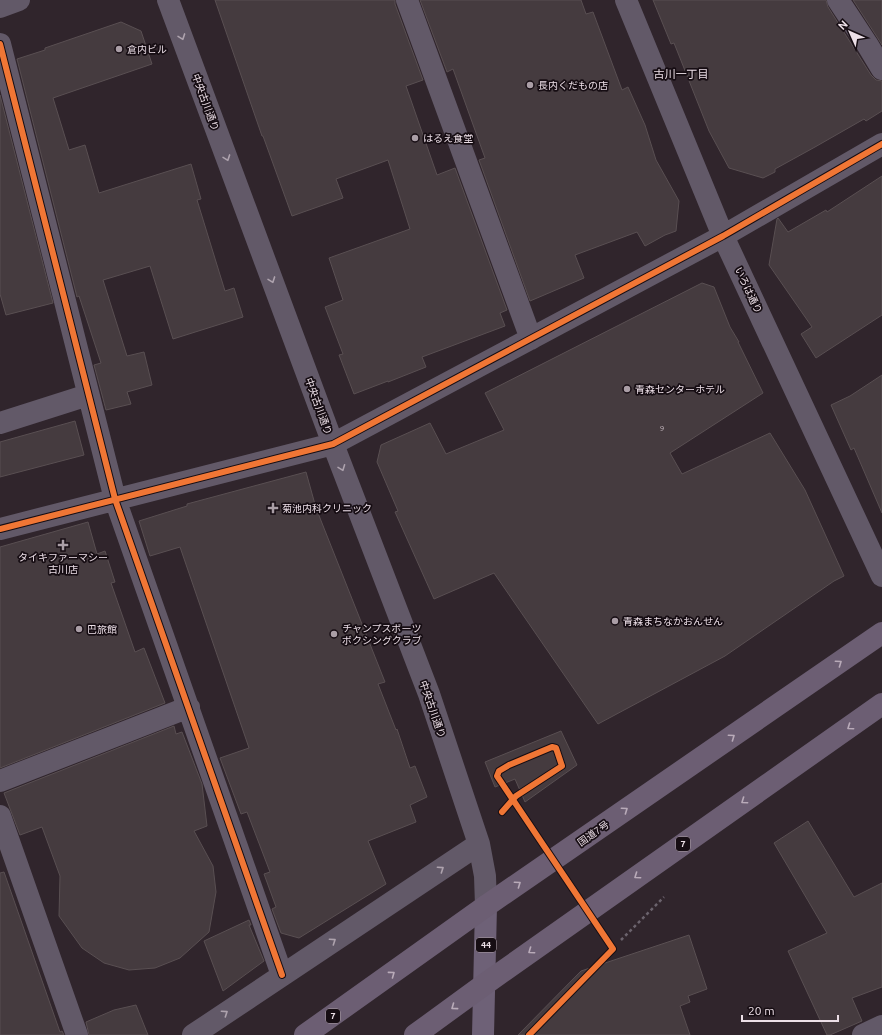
<svg xmlns="http://www.w3.org/2000/svg" width="882" height="1035" viewBox="0 0 882 1035" font-family="Ubuntu,'Noto Sans JP',sans-serif">
  <rect width="100%" height="100%" fill="#30252c"/>
  <path fill="#453b3f" stroke="#594f52" d="M215,0H395V4L423,80L406,86L437,175L455,168L507,310L500,313L505,326L422,357L426,367L388,382V381L354,394L339,355L343,354L325,307L343,300L329,258L410,229L388,160L336,179L343,198L292,216L263,136H262Z
    M420,0H581L586,14L593,12L622,90L628,87L645,125L656,160L679,201L676,231L665,235L645,246L637,232L575,255L584,278L530,301L479,160L485,158L453,69L447,72Z
    M653,0H826L828,7L871,75L876,80L882,81V111L866,121L864,119L815,147L775,169V172L763,178L729,168L709,131L674,43L671,44Z
    M853,0H882V45L877,37Z
    M121,22L141,31L152,64L53,98L69,150L85,145L99,193L191,164L201,199L197,200L225,291L234,288L243,317L173,339L150,266L103,280L127,356L144,352L152,385L127,392L131,404L106,410L94,365L101,363L79,296L77,297L17,59L45,50V48Z
    M0,95L53,303L6,315L0,294Z
    M882,176V315L816,358L801,334L812,327L769,265L777,219L778,218L788,232L826,210L827,212Z
    M702,283L714,287L730,327L739,342H738L763,393L670,453L682,474L770,433L805,490L844,576L834,581L725,656L598,724L494,573L434,599L395,512L398,511L377,462L381,445L430,423L446,454L504,430L485,393Z
    M882,375V513L854,448L851,450L831,405L850,396Z
    M75,421L84,455L0,477V442Z
    M306,472L316,508L385,682L378,684L396,730L397,729L410,768L415,766L427,797L410,805L416,822L368,841L386,884L299,938L281,933L272,909L276,907L264,874L270,872L247,812L241,814L220,758L249,748L180,547L150,556L139,521L187,506V504Z
    M88,522L97,554L105,551L115,582L111,583L135,652L144,648L165,703L0,768V547Z
    M174,726L176,734L182,732L202,784L207,826L194,831L213,866L216,892L209,932L180,958L155,968L129,970L104,963L82,948L59,916L60,876L42,827L20,835L4,793Z
    M561,731L577,765L525,802L515,779L495,787L485,762Z
    M808,821L854,897L882,883V987L852,998L862,1021L830,1035H827L788,951L827,933L774,843Z
    M4,872L60,1032L62,1031L64,1035H0V873Z
    M249,920L251,925H249L264,961L223,991L204,941Z
    M689,935L707,989L688,996L690,1002L680,1006L690,1035H518L581,971Z
    M136,1005L148,1035H89L86,1022L114,1010Z"/>
  <g fill="none" stroke-linecap="round" stroke-linejoin="round">
    <path stroke="#6b636d" stroke-width="2.5" stroke-dasharray="3 3" stroke-linecap="butt" d="M621,940L664,897"/>
    <path stroke="#625968" stroke-width="22" d="M168,0L333,444L429,694L479,844L485,876L486,906
      M407,0L531,339
      M626,0L723,236L882,576
      M838,0L867,44L882,69
      M0,7L19,0
      M0,44L115,499L282,975
      M0,423L88,395
      M0,529L333,444L723,236L882,144
      M0,781L189,707
      M0,816L77,1035
      M193,1035L479,844
      M863,1035L882,1026"/>
    <path stroke="#6e6177" stroke-width="22" d="M483,1035L486,906"/>
    <path stroke="#6c5e73" stroke-width="22" d="M305,1035L486,906L882,633
      M415,1035L485,984L882,704"/>
    <defs>
      <path id="cycleway" d="M0,44L115,499L282,975
        M0,529L333,444L723,236L882,144
        M502,812L516,796L562,766L556,748L552,747L509,765L499,771L497,776L613,949L529,1035"/>
    </defs>
    <use href="#cycleway" stroke="#160d13" stroke-width="8"/>
    <use href="#cycleway" stroke="#f07635" stroke-width="6"/>
  </g>
  <defs><path id="oneway-chevron" d="M-2-3.5L2.5 0L-2 3.5" fill="none" stroke-width="1.6" stroke-linecap="round" stroke-linejoin="round"/></defs>
  <g stroke="#aea3ae">
    <use href="#oneway-chevron" transform="translate(182 37) rotate(70)"/>
    <use href="#oneway-chevron" transform="translate(227 158) rotate(70)"/>
    <use href="#oneway-chevron" transform="translate(272 280) rotate(70)"/>
    <use href="#oneway-chevron" transform="translate(342 468) rotate(69)"/>
    <use href="#oneway-chevron" transform="translate(441 869) rotate(-34)"/>
    <use href="#oneway-chevron" transform="translate(333 941) rotate(-34)"/>
    <use href="#oneway-chevron" transform="translate(225 1013) rotate(-34)"/>
  </g>
  <g stroke="#b9abb9">
    <use href="#oneway-chevron" transform="translate(839 663) rotate(-35)"/>
    <use href="#oneway-chevron" transform="translate(850 727) rotate(145)"/>
    <use href="#oneway-chevron" transform="translate(732 737) rotate(-35)"/>
    <use href="#oneway-chevron" transform="translate(744 801) rotate(145)"/>
    <use href="#oneway-chevron" transform="translate(625 810) rotate(-35)"/>
    <use href="#oneway-chevron" transform="translate(637 876) rotate(145)"/>
    <use href="#oneway-chevron" transform="translate(518 884) rotate(-35)"/>
    <use href="#oneway-chevron" transform="translate(531 951) rotate(145)"/>
    <use href="#oneway-chevron" transform="translate(392 974) rotate(-36)"/>
    <use href="#oneway-chevron" transform="translate(454 1007) rotate(144)"/>
  </g>
  <g fill="#aa9ea6" stroke="#160d13" stroke-width="1.5">
    <circle cx="119" cy="49" r="4"/>
    <circle cx="530" cy="85" r="4"/>
    <circle cx="415" cy="138" r="4"/>
    <circle cx="627" cy="389" r="4"/>
    <path d="M271 502h4v4h4v4h-4v4h-4v-4h-4v-4h4z"/>
    <path d="M61 539h4v4h4v4h-4v4h-4v-4h-4v-4h4z"/>
    <circle cx="615" cy="621" r="4"/>
    <circle cx="79" cy="629" r="4"/>
    <circle cx="334" cy="634" r="4"/>
  </g>
  <g text-anchor="middle" stroke-width="3.5" stroke-linejoin="round" paint-order="stroke">
    <g font-size="8" fill="#c2b6bd">
      <text x="662" y="431">9</text>
    </g>
    <g fill="#160d13" stroke="#aca0a7" stroke-width="1">
      <rect x="676" y="837" width="14" height="14" rx="3"/>
      <rect x="476" y="938" width="20" height="14" rx="3"/>
      <rect x="326" y="1009" width="14" height="14" rx="3"/>
    </g>
    <g font-size="9" font-weight="bold" fill="#ecdfe7">
      <text x="683" y="847">7</text>
      <text x="486" y="948">44</text>
      <text x="333" y="1019">7</text>
    </g>
    <g font-size="10" fill="#ecdfe7" stroke="#160d13" text-anchor="start">
      <text x="127" y="53">倉内ビル</text>
      <text x="538" y="89">長内くだもの店</text>
      <text x="423" y="142">はるえ食堂</text>
      <text x="635" y="393">青森センターホテル</text>
      <text x="282" y="512">菊池内科クリニック</text>
      <text x="63" y="561" text-anchor="middle">タイキファーマシー<tspan x="63" dy="12">古川店</tspan></text>
      <text x="623" y="625">青森まちなかおんせん</text>
      <text x="342" y="632">チャンプスポーツ<tspan x="342" dy="12">ボクシングクラブ</tspan></text>
      <text x="87" y="633">巴旅館</text>
    </g>
    <g font-size="10" fill="#ecdfe7" stroke="#160d13">
      <text transform="translate(206 102) rotate(70)" y="4">中央古川通り</text>
      <text transform="translate(749 290) rotate(65)" y="4">いろは通り</text>
      <text transform="translate(319 406) rotate(70)" y="4">中央古川通り</text>
      <text transform="translate(433 709) rotate(71)" y="4">中央古川通り</text>
      <text transform="translate(593 833) rotate(-35)" y="4">国道7号</text>
    </g>
    <g font-size="11" fill="#ecdfe7" stroke="#160d13">
      <text x="681" y="78">古川一丁目</text>
    </g>
  </g>
  <g transform="translate(850 32) rotate(315)" stroke="#160d13" stroke-width="3" paint-order="stroke">
  <path d="M0-3L7 15L0 10L-7 15Z" fill="#ecdfe7"/>
  <text y="-6" font-size="11" font-weight="bold" text-anchor="middle" fill="#ecdfe7">N</text>
  </g>
  <path d="M742 1015v6h96v-6" fill="none" stroke="#ecdfe7" stroke-width="2"/>
  <text x="748" y="1015" font-size="12" fill="#ecdfe7" stroke="#160d13" stroke-width="3" paint-order="stroke">20 m</text>
</svg>
